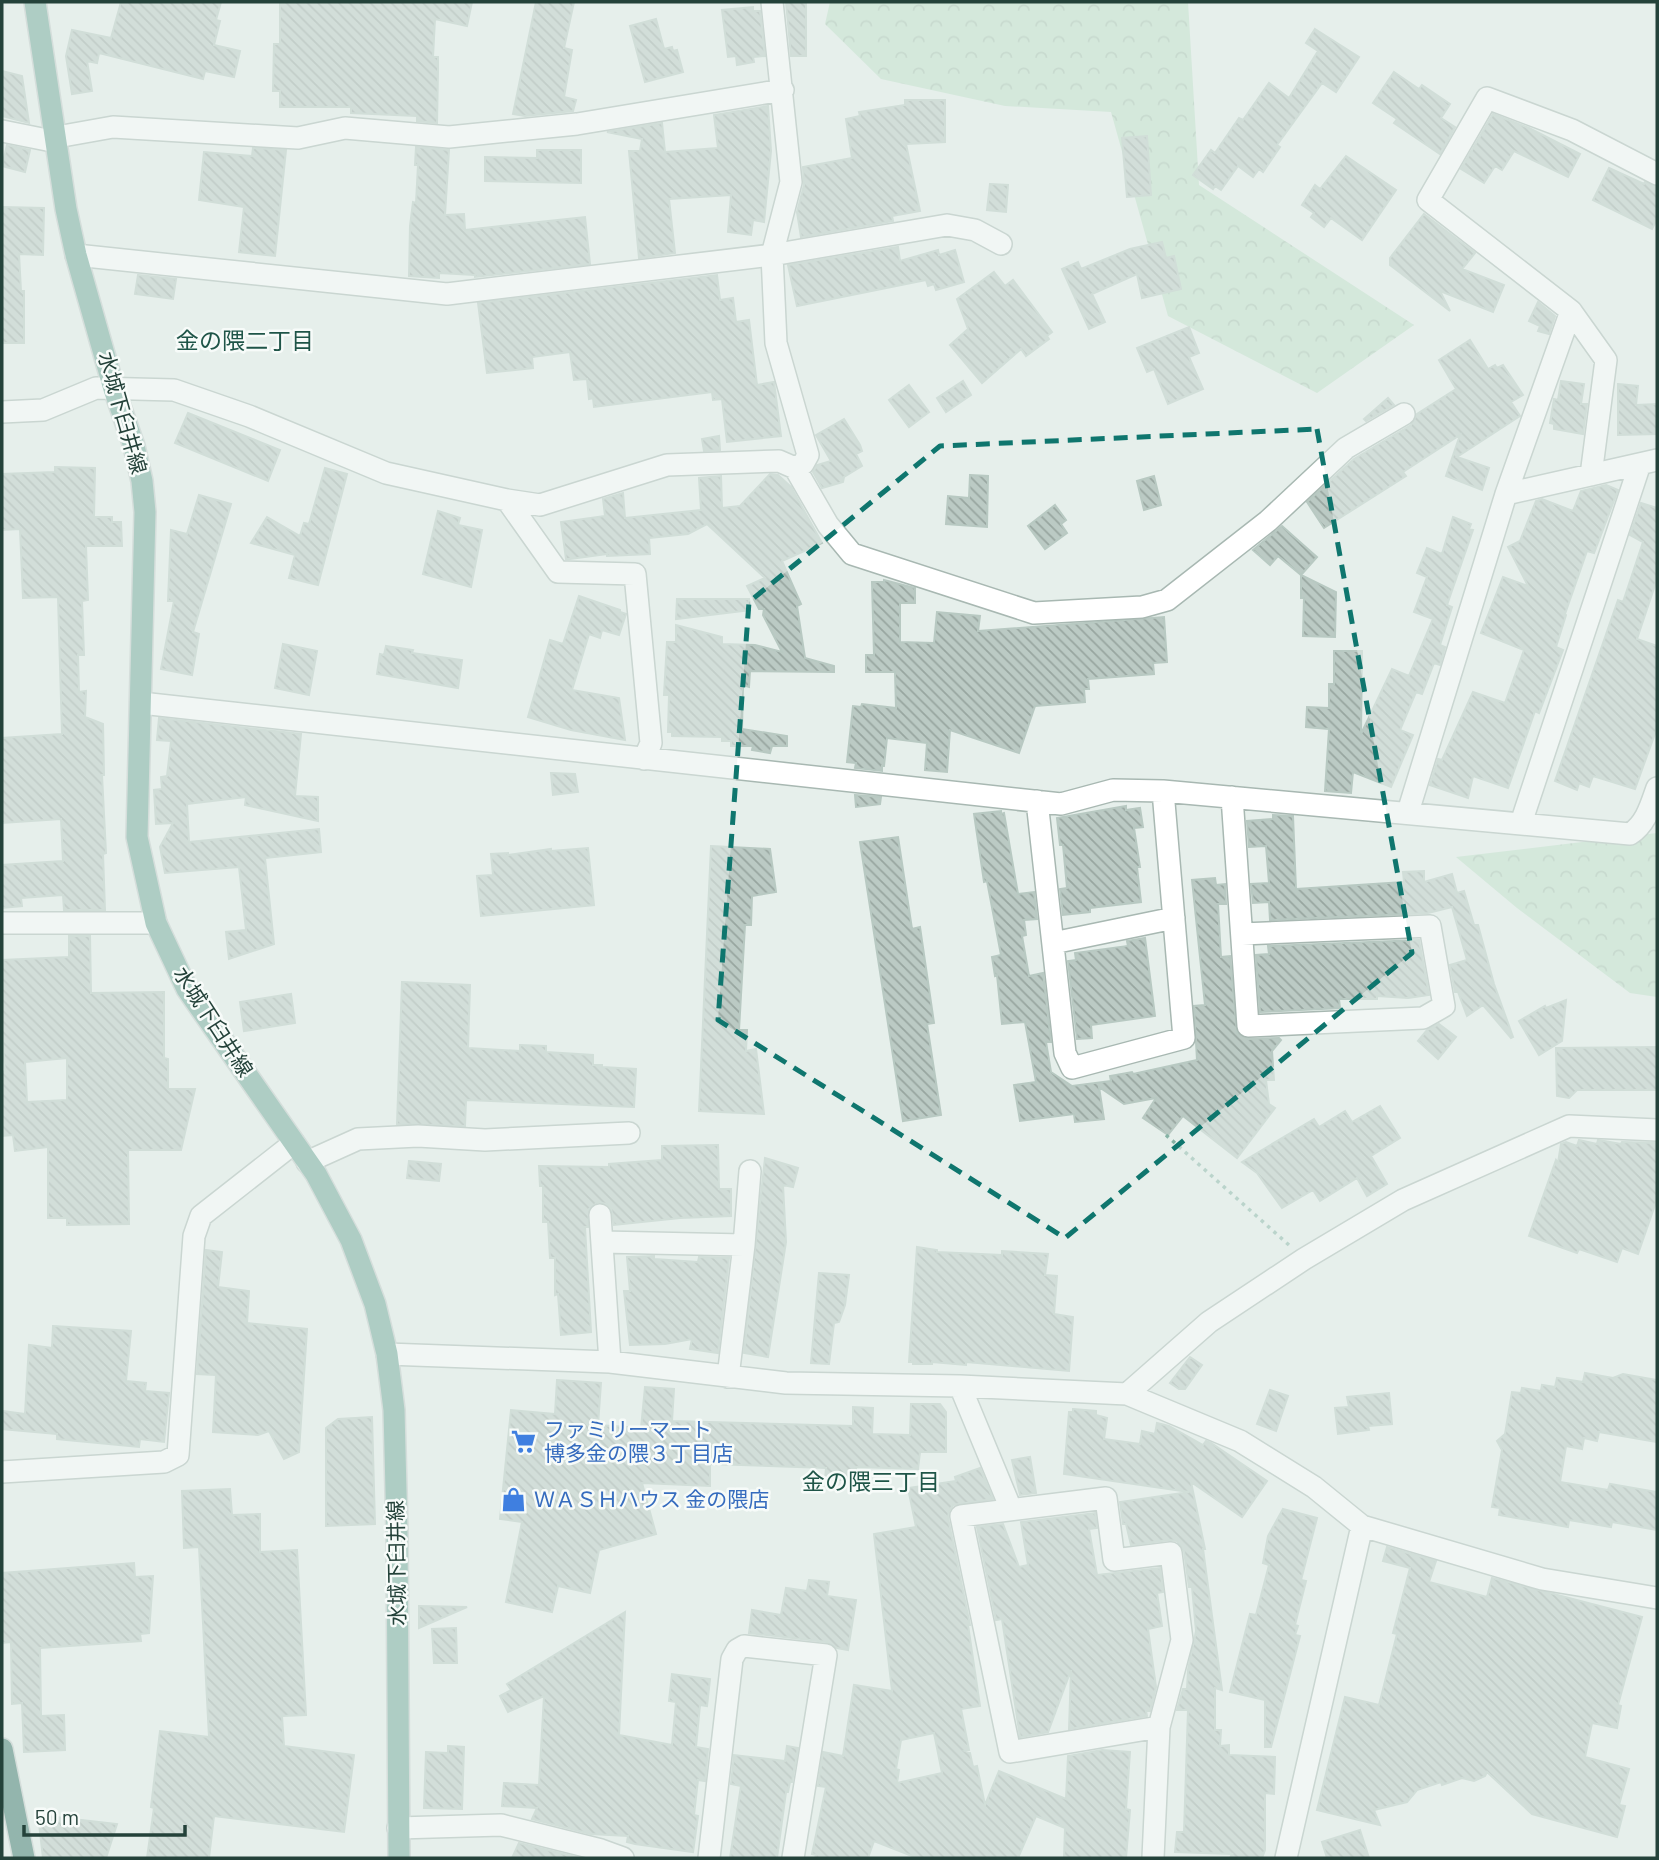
<svg xmlns="http://www.w3.org/2000/svg" width="1659" height="1860" viewBox="0 0 1659 1860" font-family="Barlow,'Noto Sans JP',sans-serif">
  <defs>
    <pattern id="forest-crowns" width="20" height="18" patternUnits="userSpaceOnUse" patternTransform="scale(1.75)"><rect width="20" height="18" fill="#bfe0c8"/><path d="M2 6a3 3 0 1 1 6 0M12 15a3 3 0 1 1 6 0" fill="none" stroke="#a4c1ad"/></pattern>
    <pattern id="building-back-hatch" width="6" height="6" patternUnits="userSpaceOnUse" patternTransform="scale(1.75)"><rect width="6" height="6" fill="#bbcac4"/><path d="M-1 5l2 2M0 0l6 6M5-1l2 2" fill="none" stroke="#98a6a0"/></pattern>
  </defs>
  <rect width="100%" height="100%" fill="#e6efeb"/>
  <path fill="url(#forest-crowns)" d="M830,2H1188L1199,185L1414,325L1317,393L1168,316L1111,112L1005,106L881,79L825,24Z
    M1657,833V997L1630,993L1517,908L1456,857Z"/>
  <path fill="url(#building-back-hatch)" stroke="#b8c9c2" stroke-width="2" fill-rule="evenodd" d="M121,2H221L216,20L220,21L214,45L240,51L234,77L205,71L203,79L99,53L97,63L87,61L92,91L72,94L66,56L72,30L111,38Z
    M280,2H472L467,26L435,19L433,57H438V71L437,123L417,121V116L351,113V107H280V91H273L274,44H280Z
    M536,2H574L564,48L572,50L564,97L576,100L573,111L525,116L513,114Z
    M786,2H806V56H791Z
    M753,7V11H760L765,56L753,57L754,62L737,65L736,56L728,57L722,10Z
    M656,19L664,49L672,47L673,51L677,50L683,72L645,82L630,26Z
    M1315,29L1359,57L1336,92L1322,83L1277,145L1280,147L1263,172L1259,169L1253,177L1238,166L1221,190L1215,186L1213,189L1193,175L1211,150L1215,153L1239,118L1243,120L1269,83L1289,98L1318,51L1306,43Z
    M2,71L22,76L29,123L2,116Z
    M1394,72L1419,89L1422,85L1450,104L1441,118L1455,127L1440,154L1394,123L1397,119L1373,103Z
    M905,100H945V142L906,144L920,211L892,216L893,221L801,237L797,212L804,185L803,167L852,158L846,119L860,116L859,112L905,105Z
    M768,106L771,151L764,222L753,220L751,235L728,232L731,195L669,199L675,253L639,258L629,151H640L642,139L607,132L662,123L665,152L718,148L714,115Z
    M1493,114L1529,128L1580,154L1568,177L1514,151L1502,170L1495,166L1484,183L1461,169Z
    M1147,136L1151,195L1127,197L1122,138Z
    M7,145L30,150L25,172L2,166Z
    M416,147L449,150L445,215L464,214L465,230L585,217L590,264L475,277V275L439,273V278L409,276L410,226L413,202L416,203L418,165H415Z
    M253,148L286,150L275,256L239,252L244,207L199,200L204,152L252,156Z
    M537,150H581V183L485,181V157L537,158Z
    M1346,156L1396,190L1362,240L1331,218L1324,227L1311,217L1314,213L1302,205L1315,185L1320,189Z
    M1609,168L1644,184L1645,182L1657,187V219L1652,229L1593,200Z
    M990,184L1008,185L1006,212L987,210Z
    M2,207L44,208L43,255L19,254L21,291H24V343H2Z
    M1424,214L1475,253L1462,269L1504,285L1493,312L1440,291L1450,311L1390,265V258Z
    M1162,242L1166,258L1174,256L1181,289L1142,298L1137,274L1092,294L1105,322L1089,329L1062,269L1078,262L1081,269L1130,249Z
    M898,247L900,261L938,250L939,255L955,250L964,282L936,290L934,284L928,286L926,280L797,306L788,265Z
    M994,272L1005,286L1013,280L1052,332L1047,336L1049,339L1026,356L1021,349L982,383L950,345L968,329L957,299Z
    M138,275L176,279L173,299L135,294Z
    M717,275L720,300L733,298L736,322L749,320L757,385L774,382L781,436L727,442L722,399L713,400L712,392L594,407L593,398L589,399L587,379L574,380L570,352L532,357L533,368L487,373L478,303Z
    M1538,302L1555,316L1549,334L1538,331L1540,326L1529,321Z
    M1189,327L1199,353L1189,357L1203,389L1168,404L1154,369L1147,372L1137,348Z
    M1470,340L1488,369L1495,365L1497,368L1503,365L1523,395L1511,402L1520,416L1457,457L1489,468L1482,490L1446,476L1460,435L1403,472L1406,476L1324,528L1307,502L1354,459L1411,425L1417,414L1456,389L1439,360Z
    M963,381L971,395L946,412L937,398Z
    M1561,381L1584,384L1581,404H1587L1583,434L1554,429V424L1550,423L1554,399L1558,400Z
    M1618,384L1638,386L1636,405L1657,404V434L1618,435Z
    M909,385L929,412L909,427L889,400Z
    M1388,398L1394,405L1366,421L1364,419Z
    M188,413L280,450L268,481L175,443Z
    M844,419L860,445L862,451L856,454L862,466L844,477L843,482L822,488L813,472L817,465L831,461L816,435Z
    M719,436L720,450L704,451L702,439Z
    M55,467L95,468L94,517H112V522H121L122,546H86L88,600L82,601L84,655H78L79,692L86,691L85,717L103,724L104,775H102L106,853L103,854L105,910H64L63,895L21,898L22,906L2,908V865L63,861L61,819L2,823V738L62,734L58,597L23,598L20,529L2,530V474L55,472Z
    M325,468L347,474L318,585L289,578L295,555L251,543L267,517L300,536L304,523L309,524Z
    M770,474L778,475L791,487L822,543L782,561L801,604L797,606L805,658L834,666V672L750,671L749,687L743,685L742,729L787,736V746H772L770,753L752,750L753,746H731V741H722V737L672,736V732H668L669,695H664L667,642H676V625L722,637V644L755,645L782,652L763,615L764,609H759L747,586L765,578L707,524L688,534L649,538L650,554L607,556V554L570,559H566L561,522L605,516L603,499L623,493L625,518L701,510L699,478L721,476L722,508L740,506Z
    M970,475L988,476L987,527L946,524L948,496L969,498Z
    M1154,476L1161,505L1144,510L1137,481Z
    M1606,485L1618,490L1594,553L1587,551L1565,614L1566,615L1556,647L1563,650L1539,713L1535,711L1508,788L1473,776L1468,798L1430,785L1438,759L1442,760L1473,692L1505,703L1524,650L1481,633L1503,577L1528,586L1508,547L1520,541L1536,501L1542,499L1573,511L1581,491Z
    M199,495L231,504L193,632L199,634L192,675L161,669L174,601H168L171,530L187,534Z
    M1641,503L1657,508V579L1637,639L1657,646V728L1635,789L1593,776L1589,787L1579,783L1577,790L1555,781L1618,600L1623,602L1643,542L1630,535Z
    M1055,505L1066,520L1061,524L1067,533L1045,549L1028,526Z
    M438,511L460,518L458,525L482,530L471,587L423,574Z
    M1453,517L1471,524L1469,529L1473,530L1447,605L1452,607L1440,645L1445,647L1440,665L1434,663L1422,694L1416,692L1400,730L1413,735L1391,787L1353,772L1351,793L1325,791L1329,729L1306,727L1307,707L1329,708V684H1334V651H1362L1361,734L1392,669L1409,676L1433,619L1414,612L1427,577L1417,573L1427,548L1442,554Z
    M1282,526L1317,557L1301,575L1336,592L1335,637L1303,636L1304,598H1301V575L1278,556L1270,565L1253,550Z
    M884,580L915,588V603H900V642L934,643L937,612L980,616L978,631L1164,617L1167,662L1153,663L1154,674L1088,679L1089,689H1084L1085,702L1035,706L1019,753L950,730L947,772L925,770L927,743L887,738L884,766H882V771L855,768L856,763L847,762L853,706L861,707L862,704L896,708L895,672H866V655H874L872,582H884Z
    M579,596L620,610V612L626,614L619,635L602,630L600,638L589,634L572,690L619,698L625,740L571,730L528,717L550,640L563,644Z
    M677,599H749L750,610L676,619Z
    M283,644L317,651L309,695L275,688Z
    M386,646L413,650L412,653L462,660L458,688L377,674L380,654L384,655Z
    M159,718L301,734L295,796L318,797V821L245,805L246,797L187,804L189,842L319,829L321,852L265,858L274,944L229,959L226,932L246,930L239,867L165,873L160,847L173,823L156,824L154,790L162,789L161,777L167,776L171,741L157,740Z
    M551,773L575,774L578,792L553,795Z
    M855,795L881,797L880,804L856,807Z
    M1126,806V810L1140,808L1143,827L1134,828L1140,867H1137L1141,902L1090,908V912L1063,915L1060,889L1067,888L1063,845H1060L1057,818Z
    M1001,811V814L1004,813L1018,894L1034,892L1037,919L1024,920L1026,935L1022,936L1029,976L1043,973L1051,1042H1046L1051,1072L1072,1086L1111,1081L1110,1076L1132,1072L1133,1074L1197,1060L1194,1006L1205,1005L1192,880L1215,878L1216,885L1225,884L1226,904H1218L1221,957L1230,956L1237,1033L1248,1039L1279,1038L1281,1040L1272,1051L1274,1080H1266L1269,1104L1275,1108L1237,1158L1183,1116L1168,1135L1143,1118L1156,1098L1124,1104L1099,1087L1104,1119L1075,1122L1074,1114L1020,1121L1014,1085L1036,1082L1025,1022L1002,1024L997,975L995,976L992,957L1001,955L987,881L984,882L974,814Z
    M1273,815L1293,816L1296,889L1404,882L1403,872L1424,871V882L1452,874L1457,893L1464,891L1474,925H1478L1494,984L1513,1037L1511,1038L1483,1005L1467,1016L1458,992H1455L1450,965L1467,960L1452,907L1428,913L1270,920L1269,902L1253,903L1251,884L1269,883L1266,846L1249,847L1247,821L1273,819Z
    M898,837L912,929L920,927L934,1023L927,1024L941,1115L903,1121L860,842Z
    M711,846L770,849L776,892L752,896L751,925H745L739,1030H747L746,1051L756,1049L764,1114L699,1111Z
    M588,848L594,905L481,916L477,876L493,875L491,854L508,853V855L551,849V851Z
    M69,936H90L91,993L164,992V1058L168,1059V1089H195L181,1150H128L129,1224L67,1225V1218H48V1147L15,1151L13,1135L2,1136V1072L5,1071L2,1035V960L69,957ZM67,1058V1100L27,1102L25,1062Z
    M1145,938L1155,1016L1091,1025L1092,1038L1077,1039L1068,961L1076,960L1075,953L1128,946L1127,941Z
    M1419,940L1429,995L1408,998L1377,996V999H1339L1340,1008L1260,1012L1256,955L1269,954L1268,946Z
    M402,982L470,985L468,1048L520,1051V1045L546,1046V1052L593,1055V1065H602V1067L636,1069L634,1107L466,1100L465,1126L397,1124Z
    M291,994L295,1023L244,1031L240,1002Z
    M1566,1000L1562,1041L1539,1055L1519,1021L1545,1006L1546,1008Z
    M1439,1024L1456,1037L1438,1059L1418,1041L1427,1030Z
    M1657,1047V1090H1577L1569,1098L1557,1096L1556,1048Z
    M1380,1106L1400,1138L1371,1156L1387,1184L1367,1196L1357,1178L1320,1201L1313,1190L1282,1208L1257,1173L1242,1162L1314,1119L1319,1127L1345,1111L1352,1122Z
    M1579,1140L1597,1144L1598,1140L1621,1144L1622,1142L1657,1143V1199L1638,1254L1622,1248L1617,1262L1579,1249L1577,1253L1529,1236L1556,1160L1558,1163L1561,1144L1566,1142L1577,1146Z
    M718,1145L719,1189H731V1216L680,1218L614,1225L611,1208L606,1204L598,1202L589,1209L588,1227H585L591,1332L561,1335L558,1294L555,1295V1258H550L548,1222H543V1186H540L539,1166L609,1167V1164L662,1160V1146Z
    M765,1158L798,1168L793,1187L783,1185L786,1242L768,1357L744,1353Z
    M409,1161L441,1164L439,1181L407,1178Z
    M917,1247L937,1250V1252L1002,1255V1251L1048,1254L1045,1275L1057,1276L1054,1314L1073,1317L1069,1371L966,1362V1365L932,1362V1364H913V1362H909Z
    M206,1250L222,1252L218,1287L249,1291L247,1323L307,1329L299,1452L284,1459L269,1431L258,1435L213,1432L216,1375L197,1374Z
    M654,1256V1259L698,1262L699,1257L729,1258L718,1353L690,1349L692,1339L665,1344L630,1345L624,1291H630L627,1257Z
    M819,1273L849,1275L845,1305L839,1322L834,1323L829,1364L811,1363Z
    M53,1326L131,1331L126,1381L146,1383L145,1391L169,1393L164,1442L140,1439L139,1447L57,1439V1434L2,1429V1411L25,1414L29,1345L52,1348Z
    M1190,1357L1202,1365L1185,1389H1179L1170,1383Z
    M1585,1373L1613,1378L1623,1374L1657,1380V1442L1599,1432L1597,1441L1584,1438L1582,1449L1566,1446L1560,1482L1608,1490L1610,1484L1657,1492V1530L1612,1522L1611,1527L1569,1520L1568,1527L1499,1515L1500,1508L1492,1507L1502,1450L1497,1441L1505,1434L1512,1392L1521,1393L1522,1388L1541,1391L1542,1385L1555,1387L1557,1378L1583,1382Z
    M557,1380L601,1383L598,1425L641,1428L645,1387L674,1389L672,1421L853,1426V1407L873,1408L872,1434L910,1435L911,1404H940L946,1412V1452H920L918,1469L856,1467V1480H825L826,1468L710,1464V1486L642,1483L656,1534L599,1550L590,1593L558,1586L552,1612L506,1602L522,1522L500,1519L511,1410L555,1414Z
    M1270,1390L1288,1396L1276,1431L1257,1424Z
    M1389,1393L1392,1424L1368,1426L1369,1430L1338,1434L1335,1408L1349,1407L1347,1397Z
    M1073,1409L1096,1411V1415L1107,1418L1104,1439L1140,1444L1142,1431L1155,1434L1157,1423L1169,1426L1203,1445L1206,1441L1211,1443L1267,1481L1242,1517L1191,1482L1205,1549H1203L1222,1690L1215,1688V1730H1221L1220,1746L1229,1745V1755L1275,1757L1274,1794L1265,1793V1850L1262,1858H1230L1232,1854L1175,1852L1177,1832H1184L1188,1710H1177L1183,1689H1187L1188,1670L1196,1631L1192,1587H1189L1184,1551L1177,1541L1169,1540L1131,1545L1126,1524H1123L1120,1502L1189,1492L1064,1474L1069,1412H1073Z
    M372,1417L375,1524L326,1526V1428L338,1419Z
    M1030,1457L1036,1493L1020,1495L1012,1460Z
    M980,1468L993,1499L953,1505L949,1511L948,1518L970,1625H968L980,1706L961,1709L969,1750L965,1751L970,1753L973,1767L977,1766L985,1805L999,1771L1066,1799L1068,1756L1102,1750L1130,1752L1126,1809L1130,1810L1126,1858H1064L1065,1828L1036,1816L1018,1858H917L874,1841L868,1858H815L816,1855L812,1854L826,1787L818,1786L823,1752L843,1756L854,1685L892,1691L874,1534L916,1527L908,1488L956,1481L955,1477ZM934,1733L942,1773L897,1783L899,1770L896,1769L901,1740Z
    M230,1489L232,1515L260,1514V1552L297,1550L306,1715L282,1716L284,1746L354,1755L344,1832L214,1816L209,1858H147L154,1808L151,1807L160,1731L209,1737L199,1547L184,1548L182,1491Z
    M1283,1509L1317,1518L1301,1580L1306,1581L1295,1625L1298,1626L1295,1635L1300,1636L1271,1747H1265V1700L1230,1692L1250,1614L1256,1615L1269,1565L1263,1563L1268,1536Z
    M1095,1513L1097,1528L1089,1529L1097,1575L1160,1568L1163,1592L1157,1593L1162,1626L1148,1629L1156,1687L1150,1711H1146L1147,1716L1069,1729L1071,1670L1048,1732L1020,1737L1002,1619L996,1620L977,1527L1003,1524L1019,1567L1028,1565L1021,1522Z
    M1387,1547L1436,1561L1429,1582L1487,1597L1492,1578L1642,1617L1618,1705L1621,1706L1617,1728L1592,1723L1585,1757L1629,1769L1619,1805L1625,1806L1617,1837L1532,1814L1487,1772L1485,1776L1474,1781L1462,1778L1442,1785L1441,1782L1417,1790L1407,1802L1374,1810L1380,1825L1317,1810L1345,1697L1379,1705L1397,1634L1393,1633L1410,1568L1383,1561Z
    M134,1563L135,1577L153,1576L149,1633L140,1634L141,1641L40,1648L41,1716L64,1715L65,1750L24,1752L22,1703L12,1704L11,1642L2,1643V1573Z
    M809,1580L829,1582L827,1596L856,1600L848,1650L837,1648L827,1642L749,1633L752,1610L781,1615L786,1588L807,1591Z
    M419,1606L467,1607L419,1628Z
    M625,1612L619,1735L672,1745L676,1702L669,1701L672,1674L710,1679L707,1706L700,1705L696,1747L708,1749L705,1781L698,1780L694,1815L698,1816L693,1852L635,1844L627,1842L628,1836L591,1834L532,1819L537,1808L502,1806L504,1783L539,1785L544,1696L508,1712L500,1696L511,1690L507,1684Z
    M456,1628L457,1663H434L432,1629Z
    M448,1746L464,1747L462,1809L424,1808L426,1752L448,1753Z
    M787,1746L798,1748L792,1782H790L788,1792H786L777,1858H730L741,1786L731,1784L734,1755L785,1761Z
    M38,1815L117,1824L106,1858H43Z
    M1360,1830L1369,1858H1327L1322,1842Z
    M519,1843L580,1858H512Z"/>
  <g fill="none" stroke-linecap="round" stroke-linejoin="round">
    <defs>
      <path id="minor" d="M2,131L57,142
        M57,137L113,127L298,138L345,128L449,137L577,124L783,90
        M76,255L447,294L772,255L947,225L975,230L1001,244
        M1571,311L1606,360L1591,475
        M2,412L43,410L96,388L174,390L249,416L386,473L507,500L540,505L667,465L779,461L795,468L803,464L808,455L776,343L772,255L791,182L772,2
        M795,468L828,525L852,554L1034,613L1142,607L1167,600L1268,521L1346,448L1404,414
        M1506,494L1657,460
        M507,500L558,572L635,574L651,743L644,759
        M141,703L1061,804L1113,790L1163,791L1630,834C1646,824 1651,805 1657,788
        M1232,797L1248,1026L1423,1018L1444,1006L1430,926L1242,934
        M1037,801L1065,1053L1072,1068L1184,1038L1163,791
        M1408,812L1506,494L1571,311L1428,200L1487,98L1572,130L1657,174
        M1521,823L1640,464
        M2,923H156
        M1053,943L1174,918
        M307,1162L358,1139L418,1136L485,1140L629,1133
        M600,1215L610,1362
        M602,1242L744,1245
        M387,1354L610,1362L786,1383L960,1386L1127,1394L1240,1441L1314,1487L1362,1526L1542,1579L1657,1598
        M728,1377L744,1245L750,1171
        M960,1386L1011,1509
        M1127,1394L1209,1322L1304,1259L1403,1200L1569,1126L1657,1130
        M2,1472L164,1462L178,1455L194,1236L201,1216L294,1143
        M398,1828L501,1825L601,1850L623,1858
        M709,1858L732,1659L737,1650L744,1646L826,1655L793,1858
        M1153,1858L1159,1727L1182,1640L1171,1553L1114,1560L1106,1498L961,1516L1010,1752L1159,1727
        M1286,1858L1362,1526"/>
      <path id="major" d="M35,2L66,209L76,255L114,389L134,446L142,481L145,512L137,837L156,923L187,989L316,1174L351,1240L375,1304L387,1354L394,1410L397,1532L399,1858"/>
      <path id="highway" d="M2,1749L24,1858"/>
    </defs>
    <use href="#minor" stroke="#a8b8b2" stroke-width="24"/>
    <use href="#major" stroke="#c2cac8" stroke-width="24"/>
    <use href="#highway" stroke="#c2cac8" stroke-width="24"/>
    <path stroke="#86b3a5" stroke-width="3.5" stroke-dasharray="3.5 5" stroke-linecap="butt" d="M1166,1135L1290,1246"/>
    <use href="#minor" stroke="#fff" stroke-width="21"/>
    <use href="#major" stroke="#6aa596" stroke-width="21"/>
    <use href="#highway" stroke="#2f6f62" stroke-width="21"/>
  </g>
  <path d="M0 0H1659V1860H0ZM1317,429L1412,953L1065,1238L718,1020L749,602L940,446Z" fill="#e6efeb" fill-opacity=".55" fill-rule="evenodd"/>
  <path fill="none" stroke="#0f766e" stroke-width="5" stroke-dasharray="14 9" stroke-linejoin="round" d="M1317,429L1412,953L1065,1238L718,1020L749,602L940,446Z"/>
  <defs>
    <symbol id="supermarket-bare" viewBox="-9 -9 18 18"><path d="M-6-5.5h2.5l.6 2H6L4.5 2H-2.5L-4.4-4H-6ZM-1.5 3.2a1.3 1.3 0 1 0 .1 0ZM3 3.2a1.3 1.3 0 1 0 .1 0Z" fill="#3f7fe0" stroke="#f7fbf9" stroke-width="2.5" paint-order="stroke"/></symbol>
    <symbol id="shop-bare" viewBox="-9 -9 18 18"><path d="M-5-2.5h2.3a2.7 3.5 0 0 1 5.4 0H5L5.5 6h-11ZM-1.5-2.5h3a1.5 2.3 0 0 0-3 0Z" fill="#3f7fe0" stroke="#f7fbf9" stroke-width="2.5" paint-order="stroke"/></symbol>
  </defs>
  <g fill-rule="evenodd">
    <use href="#supermarket-bare" x="506" y="1424" width="35" height="35"/>
    <use href="#shop-bare" x="496" y="1482" width="35" height="35"/>
  </g>
  <g text-anchor="middle" stroke-width="5" stroke-linejoin="round" paint-order="stroke">
    <g font-size="21" fill="#24423a" stroke="#f7fbf9">
      <text transform="translate(122 413) rotate(74)" y="7">水城下臼井線</text>
      <text transform="translate(213 1022) rotate(57)" y="7">水城下臼井線</text>
      <text transform="translate(397 1563) rotate(-91)" y="7">水城下臼井線</text>
    </g>
    <g font-size="21" fill="#366cbe" stroke="#f7fbf9" text-anchor="start">
      <text x="544" y="1437">ファミリーマート<tspan x="544" dy="24">博多金の隈３丁目店</tspan></text>
      <text x="534" y="1507">ＷＡＳＨハウス 金の隈店</text>
    </g>
    <g font-size="23" fill="#1f5548" stroke="#f7fbf9">
      <text x="245" y="349">金の隈二丁目</text>
      <text x="871" y="1490">金の隈三丁目</text>
    </g>
  </g>
  <rect width="1659" height="1860" fill="none" stroke="#24423a" stroke-width="7"/>
  <path d="M24 1825v10h161v-10" fill="none" stroke="#24423a" stroke-width="3.5"/>
  <text x="35" y="1825" font-size="21" fill="#24423a" stroke="#f7fbf9" stroke-width="5" paint-order="stroke">50 m</text>
</svg>
